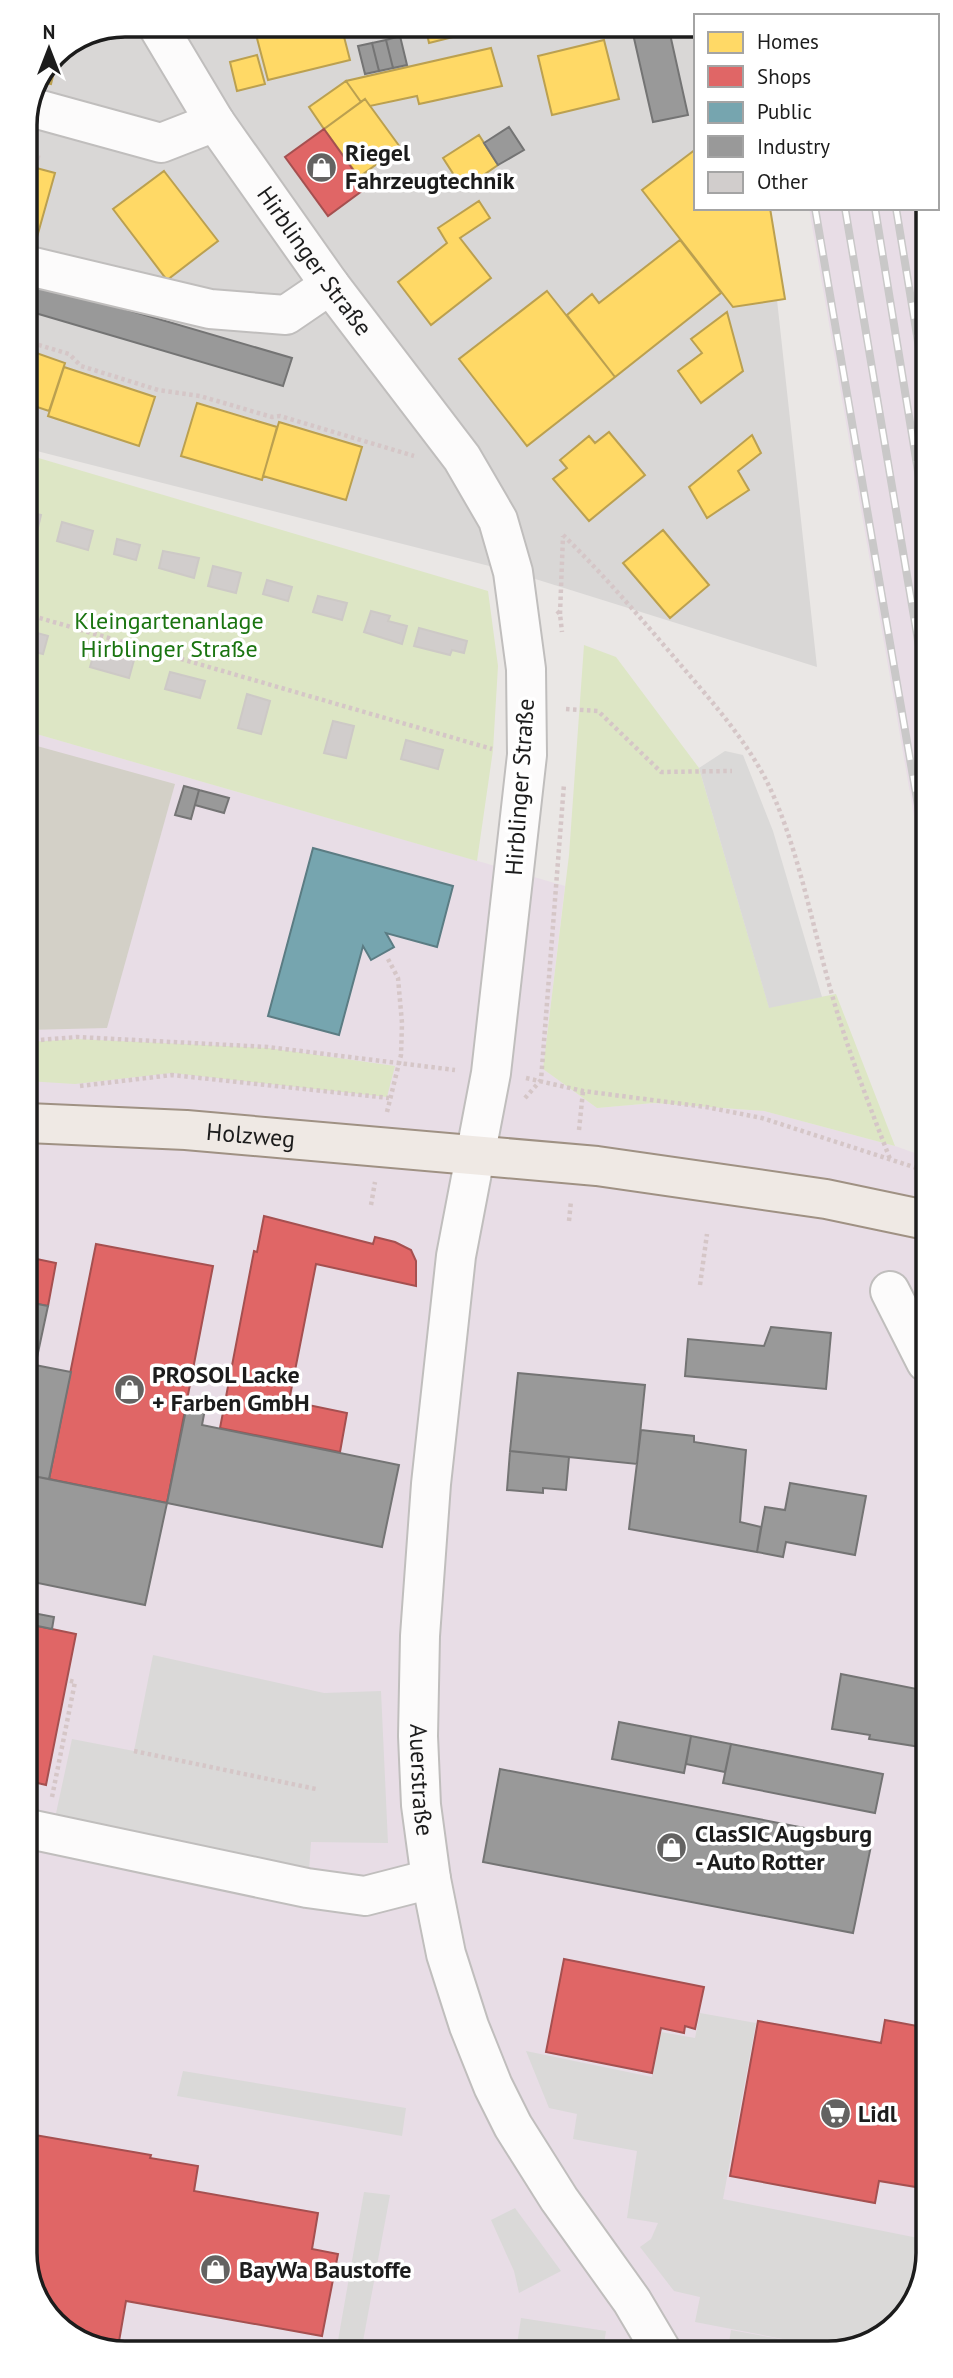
<svg xmlns="http://www.w3.org/2000/svg" width="953" height="2378" viewBox="0 0 953 2378" font-family="'PT Sans',sans-serif">
  <rect width="100%" height="100%" fill="#eae7e5"/>
  <path fill="#d9d7d6" d="M125,25H696V208H767L817,667L513,572L25,448V119L54,54Z"/>
  <path fill="#e8dde6" d="M809,208H924L925,880Z
    M26,731L565,886L543,1069L597,1108L654,1103L764,1111L895,1146L926,1157L928,2254L908,2314L860,2348L118,2353L63,2333L30,2285Z"/>
  <path fill="#d3d0c7" d="M26,743L175,784L107,1028L27,1030Z"/>
  <path fill="#dde6c5" d="M25,454L488,591L498,666L493,750L477,861L26,731Z
    M584,645L616,657L699,768L769,1007L836,994L895,1146L764,1111L654,1103L597,1108L543,1069L569,855Z
    M78,1039L268,1048L395,1066L387,1097L172,1073L75,1084L27,1081V1042Z"/>
  <path fill="#dad9d8" d="M725,751L743,755L773,831L822,997L769,1008L699,768Z
    M153,1655L324,1693L381,1691L388,1843L311,1842L309,1871L55,1818L72,1739L134,1751Z
    M700,2013L756,2023L723,2199L928,2240V2254L908,2314L860,2348L728,2349L731,2330L819,2346L695,2322L700,2297L674,2291L640,2247L651,2239L658,2223L627,2218L637,2151L573,2139L577,2114L549,2108L526,2051L652,2077L661,2032L695,2038Z
    M183,2071L406,2108L402,2136L177,2096Z
    M364,2192L390,2195L361,2352H336Z
    M515,2208L561,2271L519,2293L514,2271L491,2220Z
    M521,2318L606,2331L603,2350L516,2351Z"/>
  <path fill="#ffd966" stroke="#bba050" stroke-width="2" d="M264,25H341L350,60L268,80L254,27Z
    M398,25H425L426,30L400,36Z
    M425,25H467L469,33L429,43Z
    M604,40L619,99L552,115L538,56Z
    M491,48L502,86L419,104L417,96L370,106L365,99L361,102L346,81Z
    M59,52L51,84L41,82L54,54Z
    M257,55L265,84L237,91L230,62Z
    M346,81L361,102L324,129L309,107Z
    M365,99L400,147L359,177L324,129Z
    M479,135L498,165L463,189L443,158Z
    M696,149V208H770L785,299L733,307L642,190Z
    M25,165L55,173L37,237L25,234Z
    M164,171L218,241L167,280L113,209Z
    M479,201L490,218L460,238L491,278L431,325L398,282L447,243L438,228Z
    M680,240L721,293L615,377L567,315L592,294L599,303Z
    M547,291L615,377L527,446L459,359Z
    M727,312L743,371L701,403L678,371L702,353L691,339Z
    M25,349L65,363L49,411L25,403Z
    M64,367L155,397L139,446L48,416Z
    M197,403L277,427L262,480L181,456Z
    M279,422L362,447L346,500L263,476Z
    M609,432L645,475L589,521L553,479L567,468L560,460L589,436L595,443Z
    M752,435L761,453L738,471L749,490L707,518L689,487Z
    M663,530L709,585L670,618L623,563Z"/>
  <path fill="#e06666" stroke="#a55050" stroke-width="2" d="M324,129L366,188L328,216L285,157Z
    M264,1216L373,1244L375,1237L395,1242L411,1250L416,1261V1286L316,1264L289,1401L347,1413L340,1452L220,1428L254,1251L257,1252Z
    M96,1244L213,1266L167,1503L49,1479Z
    M27,1257L56,1263L48,1306L27,1302Z
    M28,1624L76,1634L46,1785L29,1781Z
    M564,1959L704,1987L695,2029L685,2026L684,2033L661,2028L652,2073L546,2052Z
    M885,2020L928,2028L924,2052L928,2053V2189L879,2181L875,2203L730,2176L758,2021L881,2043Z
    M29,2134L151,2155L150,2158L198,2166L194,2191L318,2213L312,2249L338,2254L322,2336L126,2301L117,2353L63,2333L30,2285Z"/>
  <path fill="#76a5af" stroke="#5b7c83" stroke-width="2" d="M313,848L453,886L437,947L386,933L394,947L371,960L363,946L339,1035L268,1016Z"/>
  <path fill="#999" stroke="#747474" stroke-width="2" d="M631,25H668L688,115L653,122Z
    M400,36L407,65L393,68L386,40Z
    M386,40L393,68L379,71L372,43Z
    M372,43L379,71L365,74L358,46Z
    M509,127L524,150L498,165L484,143Z
    M32,282L292,358L283,386L25,310Z
    M184,786L199,790L191,819L175,815Z
    M199,790L229,798L224,813L195,805Z
    M27,1302L48,1306L30,1390H28Z
    M771,1327L831,1333L826,1389L685,1376L688,1339L764,1346Z
    M35,1365L71,1372L49,1479L28,1475V1403Z
    M518,1373L645,1385L637,1464L510,1451Z
    M187,1405L205,1409L202,1425L399,1465L382,1547L167,1503Z
    M641,1430L694,1436V1442L746,1450L740,1522L761,1527L757,1552L629,1529Z
    M510,1451L569,1457L566,1490L543,1488V1493L507,1490Z
    M28,1475L167,1503L145,1605L28,1581Z
    M790,1483L866,1496L855,1555L786,1542L783,1557L757,1552L765,1507L785,1510Z
    M28,1612L54,1617L52,1629L28,1624Z
    M841,1674L927,1691V1748L869,1739L870,1735L832,1729Z
    M619,1722L691,1736L684,1773L612,1759Z
    M691,1736L731,1744L725,1772L686,1764Z
    M731,1744L883,1774L875,1813L723,1783Z
    M500,1769L872,1841L853,1933L483,1862Z"/>
  <path fill="#d1cdcc" stroke="#cdc9c6" stroke-width="2" d="M26,511L41,515L35,540L26,537Z
    M62,522L93,531L88,550L57,541Z
    M117,539L140,545L136,560L114,554Z
    M163,551L199,558L194,578L159,568Z
    M213,566L241,573L236,593L208,586Z
    M267,580L292,587L288,601L263,594Z
    M318,596L347,603L342,620L313,612Z
    M371,611L390,616L388,621L407,626L402,644L364,632Z
    M419,628L467,641L464,653L452,650L450,655L414,646Z
    M26,630L48,636L43,654L26,650Z
    M95,650L134,660L129,678L90,667Z
    M170,672L205,681L200,698L165,689Z
    M247,694L270,701L261,734L238,728Z
    M333,721L354,726L346,758L324,753Z
    M406,740L443,750L438,769L401,759Z"/>
  <g fill="none" stroke-linecap="round" stroke-linejoin="round">
    <defs>
      <g id="minor">
        <path id="s1" d="M157,25L215,122L330,285L462,458L498,520L513,572L526,669L527,755L491,1073L456,1256L431,1484L420,1636L418,1736L421,1805L431,1879L446,1954L469,2026L493,2086L513,2126L559,2199L632,2301L661,2350"/>
        <path d="M30,107L161,143L215,122"/>
        <path d="M25,265L210,309L286,315L330,285"/>
        <path d="M890,1291L926,1362"/>
        <path d="M29,1829L307,1888L365,1896L431,1879"/>
      </g>
      <g id="major">
        <path id="s2" d="M27,1123L186,1130L597,1166L826,1199L926,1220"/>
      </g>
    </defs>
    <use href="#minor" stroke="#c0bebd" stroke-width="42"/>
    <use href="#major" stroke="#9f9183" stroke-width="42"/>
    <path stroke="#d5c6c7" stroke-width="4.5" stroke-dasharray="3.5 3.5" stroke-linecap="butt" d="M25,154L40,158
      M25,341L69,354L81,366L158,390L200,396L272,417L280,416L414,456
      M563,535C603,574 638,615 674,657C706,695 740,732 764,776C795,835 811,919 829,984C845,1043 868,1102 890,1159
      M557,611L560,614L562,632
      M26,614L492,749
      M560,614L563,536
      M566,709L598,711L661,772L732,771
      M27,1041L77,1037L268,1047L455,1070
      M526,1078L583,1091L706,1107L762,1118L926,1171
      M80,1086L172,1075L389,1098
      M525,1098L541,1080L564,784
      M387,1112L401,1055L402,1023L398,978L388,959
      M579,1130L583,1091
      M371,1205L375,1182
      M569,1221L571,1201
      M700,1285L707,1234
      M134,1751L316,1789
      M52,1797L75,1682L67,1680"/>
    <use href="#minor" stroke="#fcfbfb" stroke-width="38"/>
    <use href="#major" stroke="#efe9e4" stroke-width="38"/>
    <defs>
      <path id="rail" d="M815,208L925,846
        M845,208L925,682
        M875,208L924,508
        M896,208L924,378"/>
    </defs>
    <use href="#rail" stroke="#c9c8c8" stroke-width="8"/>
    <use href="#rail" stroke="#fff" stroke-width="5" stroke-dasharray="16" stroke-linecap="butt"/>
  </g>
  <defs>
    <symbol id="shop-disc" viewBox="-11 -11 22 22"><circle r="9.5" fill="#646362" stroke="#fff"/><path d="M-5-2.5h2.3a2.7 3.5 0 0 1 5.4 0H5L5.5 6h-11ZM-1.5-2.5h3a1.5 2.3 0 0 0-3 0Z" fill="#fff"/></symbol>
    <symbol id="supermarket-disc" viewBox="-11 -11 22 22"><circle r="9.5" fill="#646362" stroke="#fff"/><path d="M-6-5.5h2.5l.6 2H6L4.5 2H-2.5L-4.4-4H-6ZM-1.5 3.2a1.3 1.3 0 1 0 .1 0ZM3 3.2a1.3 1.3 0 1 0 .1 0Z" fill="#fff"/></symbol>
  </defs>
  <g fill-rule="evenodd">
    <use href="#shop-disc" x="304" y="150" width="35" height="35"/>
    <use href="#shop-disc" x="112" y="1372" width="35" height="35"/>
    <use href="#shop-disc" x="654" y="1830" width="35" height="35"/>
    <use href="#supermarket-disc" x="818" y="2096" width="35" height="35"/>
    <use href="#shop-disc" x="198" y="2252" width="35" height="35"/>
  </g>
  <g text-anchor="middle" stroke-width="7" stroke-linejoin="round" paint-order="stroke">
    <g font-size="24" font-weight="bold" fill="#1c1c1c" stroke="#fff" text-anchor="start">
      <text x="345" y="161">Riegel<tspan x="345" dy="28">Fahrzeugtechnik</tspan></text>
      <text x="152" y="1383">PROSOL Lacke<tspan x="152" dy="28">+ Farben GmbH</tspan></text>
      <text x="695" y="1842">ClasSIC Augsburg<tspan x="695" dy="28">- Auto Rotter</tspan></text>
      <text x="858" y="2122">Lidl</text>
      <text x="239" y="2278">BayWa Baustoffe</text>
    </g>
    <g font-size="24" fill="#1c1c1c" stroke="#fff">
      <text dy="8" stroke="none"><textPath href="#s1" startOffset="284">Hirblinger Straße</textPath></text>
      <text transform="translate(520 787) rotate(-86)" y="8">Hirblinger Straße</text>
      <text dy="8" stroke="none"><textPath href="#s2" startOffset="224">Holzweg</textPath></text>
      <text dy="8" stroke="none"><textPath href="#s1" startOffset="1872">Auerstraße</textPath></text>
    </g>
    <g font-size="24" fill="#1a7410" stroke="#fff">
      <text x="169" y="629">Kleingartenanlage<tspan x="169" dy="28">Hirblinger Straße</tspan></text>
    </g>
  </g>
  <path d="M0 0H953V2378H0ZM125 37H828A88 88 0 0 1 916 125V2253A88 88 0 0 1 828 2341H125A88 88 0 0 1 37 2253V125A88 88 0 0 1 125 37Z" fill="#fff" fill-rule="evenodd"/>
  <path fill="none" stroke="#1c1c1c" stroke-width="3.5" d="M125 37H828A88 88 0 0 1 916 125V2253A88 88 0 0 1 828 2341H125A88 88 0 0 1 37 2253V125A88 88 0 0 1 125 37Z"/>
  <rect x="694" y="14" width="245" height="196" fill="#ffffff" stroke="#a4a4a4" stroke-width="2"/>
  <rect x="708" y="32" width="35" height="21" fill="#ffd966" stroke="#a4a4a4" stroke-width="2"/>
  <text x="757" y="49" font-size="21" fill="#1c1c1c">Homes</text>
  <rect x="708" y="66" width="35" height="21" fill="#e06666" stroke="#a4a4a4" stroke-width="2"/>
  <text x="757" y="84" font-size="21" fill="#1c1c1c">Shops</text>
  <rect x="708" y="102" width="35" height="21" fill="#76a5af" stroke="#a4a4a4" stroke-width="2"/>
  <text x="757" y="119" font-size="21" fill="#1c1c1c">Public</text>
  <rect x="708" y="136" width="35" height="21" fill="#999999" stroke="#a4a4a4" stroke-width="2"/>
  <text x="757" y="154" font-size="21" fill="#1c1c1c">Industry</text>
  <rect x="708" y="172" width="35" height="21" fill="#d1cdcc" stroke="#a4a4a4" stroke-width="2"/>
  <text x="757" y="189" font-size="21" fill="#1c1c1c">Other</text>
  <g transform="translate(49 49)" stroke="#ffffff" stroke-width="5" paint-order="stroke">
  <path d="M0-5L12 26L0 18L-12 26Z" fill="#1c1c1c"/>
  <text y="-10" font-size="19" font-weight="bold" text-anchor="middle" fill="#1c1c1c">N</text>
  </g>
</svg>
